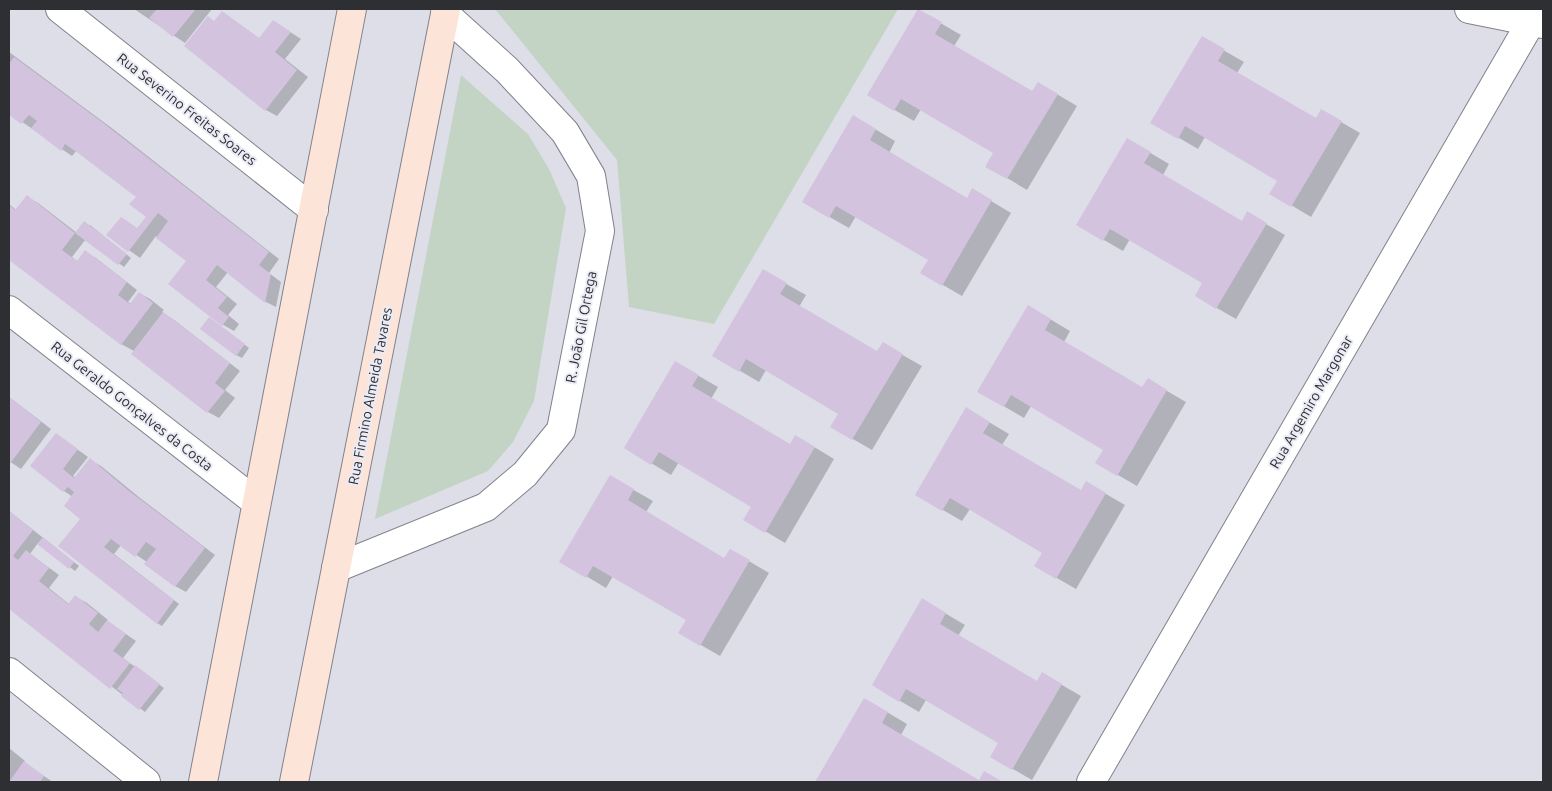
<svg xmlns="http://www.w3.org/2000/svg" width="1552" height="791" viewBox="0 0 1552 791" font-family="Ubuntu,sans-serif">
  <rect width="100%" height="100%" fill="#dddee8"/>
  <path fill="#c3d4c4" d="M495,9H898L714,324L629,307L617,160Z
    M461,75L528,134L549,169L566,208L534,401L513,442L488,471L375,519Z"/>
  <path fill="#0003" d="M134,9H212L185,43Z
    M918,10L961,35L954,46L1033,92L1038,83L1077,106L1027,190L987,166L995,153L921,109L914,121L868,95Z
    M222,12L260,39L284,28L301,39L285,59L308,77L277,116L266,110L215,22Z
    M1202,38L1244,62L1237,73L1316,120L1322,111L1360,133L1311,217L1271,193L1279,180L1205,137L1198,149L1152,122Z
    M9,52L113,129L279,259L269,273L281,282L276,307L266,302L228,272L216,287L237,304L228,315L239,324L234,331L220,323L187,261L156,236L140,258L108,235L122,218L138,229L147,216L137,196L77,150L72,156L9,113Z
    M853,116L895,141L889,153L968,199L973,190L1011,213L962,296L922,273L930,260L856,216L849,228L803,202Z
    M1127,139L1169,164L1163,175L1242,222L1247,213L1285,235L1236,319L1196,296L1204,282L1130,239L1123,251L1078,225Z
    M27,197L38,203L77,233L90,225L131,258L124,267L86,239L72,257L78,262L85,252L96,258L137,290L128,302L131,304L139,293L150,299L164,310L162,312L174,320L240,371L225,390L235,398L219,418L208,412L133,353L134,351L121,344L9,258V204L16,210Z
    M763,271L806,295L799,307L878,353L883,344L922,366L872,450L832,427L840,413L766,370L759,382L713,355Z
    M1028,306L1070,331L1064,342L1143,389L1148,380L1186,402L1137,486L1097,463L1105,450L1031,406L1024,418L978,391Z
    M210,318L249,348L242,358L236,355Z
    M676,363L718,387L711,399L790,445L796,436L834,459L785,543L745,519L753,506L679,462L671,475L626,448Z
    M9,397L51,429L21,469L9,461Z
    M967,409L1009,434L1002,445L1081,492L1087,483L1125,505L1076,589L1036,566L1043,553L970,509L962,521L917,495Z
    M56,434L88,457L73,476L76,478L90,460L101,466L140,498L215,555L186,592L175,586L147,562L121,545L114,554L179,604L162,626L157,623L82,519L73,497L64,491Z
    M611,477L653,501L646,512L725,559L730,550L769,573L720,656L680,633L687,620L613,576L606,588L561,561Z
    M9,511L79,566L75,571L38,543L30,554L59,575L49,588L70,605L76,597L87,603L108,620L107,621L136,641L123,658L164,688L145,712L9,608Z
    M923,600L965,625L958,636L1038,683L1043,674L1081,696L1032,780L992,757L1000,743L926,700L919,712L873,685Z
    M865,699L907,724L901,735L979,782L985,773L1001,782H816Z
    M9,748L25,761L24,763L53,782H9Z"/>
  <path fill="#d3c3de" d="M157,9H196L173,37L149,18Z
    M918,9L942,22L935,34L1032,91L1038,82L1058,94L1007,179L985,167L993,153L901,99L894,111L867,95Z
    M222,11L259,38L273,20L291,32L275,52L297,70L265,111L184,46L208,16L214,21Z
    M1202,36L1225,49L1218,61L1316,118L1321,109L1342,121L1291,207L1269,194L1277,181L1185,126L1178,139L1150,123Z
    M14,57L102,122L269,252L259,265L271,274L265,303L217,265L206,280L227,297L218,308L229,317L222,326L168,284L186,261L156,238L168,221L158,213L128,252L106,235L121,217L137,228L146,217L129,204L136,197L78,153L65,144L61,151L31,128L37,121L29,115L21,124L9,115V64Z
    M853,115L876,129L870,140L967,198L972,188L992,200L942,286L920,273L928,260L836,206L829,218L802,202Z
    M1127,138L1151,152L1144,163L1242,221L1247,211L1267,223L1216,309L1195,296L1202,283L1110,229L1103,241L1076,225Z
    M27,195L75,233L62,250L77,261L85,250L127,282L118,295L130,304L139,292L153,303L121,345L9,260V205L15,210Z
    M84,221L127,254L118,265L75,233Z
    M763,269L787,283L780,294L877,351L883,342L903,354L852,440L830,427L838,414L746,359L739,372L712,356Z
    M1028,305L1051,319L1045,330L1142,387L1148,378L1167,390L1117,476L1095,463L1103,450L1011,395L1004,407L977,392Z
    M163,312L230,363L215,383L225,391L207,413L131,354Z
    M209,317L245,344L236,356L200,329Z
    M675,361L699,375L692,386L790,444L795,435L815,447L765,533L743,520L751,507L659,452L651,465L624,448Z
    M9,397L41,422L9,465Z
    M966,407L990,422L983,433L1081,490L1086,481L1106,493L1056,579L1034,566L1042,553L950,498L942,511L915,495Z
    M56,433L78,449L63,469L74,478L90,458L129,491L205,548L175,587L144,564L156,549L146,542L135,557L111,539L104,547L174,600L157,624L58,546L80,519L64,506L74,492L68,487L63,492L30,466Z
    M610,475L634,489L628,500L724,558L730,549L750,560L700,646L678,633L686,620L593,566L586,578L559,562Z
    M9,511L33,530L13,556L18,560L26,550L49,568L39,581L68,604L75,595L98,613L89,624L98,632L107,620L126,634L113,651L130,663L110,689L9,609Z
    M43,537L74,562L69,569L37,544Z
    M922,598L946,613L940,624L1037,681L1042,672L1062,684L1012,770L990,757L998,743L906,689L899,702L872,685Z
    M135,665L160,684L139,710L121,696L123,693L117,689Z
    M864,698L888,712L882,723L979,780L984,771L1003,782H815Z
    M24,761L44,776L40,782H9Z"/>
  <g fill="none" stroke-linecap="round" stroke-linejoin="round">
    <defs>
      <path id="street" d="M60,9L314,210
        M1469,9L1543,24
        M9,310L256,502
        M336,568L486,507L525,474L561,430L600,231L591,176L565,132L507,70L445,14
        M9,672L146,782
        M1091,782L1531,22"/>
      <path id="secondary" d="M203,782L352,9
        M294,782L446,9"/>
    </defs>
    <use href="#street" stroke="#81828c" stroke-width="30"/>
    <use href="#secondary" stroke="#81828c" stroke-width="30"/>
    <use href="#street" stroke="#fff" stroke-width="28"/>
    <use href="#secondary" stroke="#fde4d9" stroke-width="28"/>
  </g>
  <g text-anchor="middle" stroke-width="4" stroke-linejoin="round" paint-order="stroke">
    <g font-size="14" fill="#2e2f33" stroke="#eaebf5">
      <text transform="translate(187 109) rotate(38)" y="5">Rua Severino Freitas Soares</text>
      <text transform="translate(581 327) rotate(-79)" y="5">R. João Gil Ortega</text>
      <text transform="translate(370 396) rotate(-79)" y="5">Rua Firmino Almeida Tavares</text>
      <text transform="translate(1311 402) rotate(-60)" y="5">Rua Argemiro Margonar</text>
      <text transform="translate(132 406) rotate(38)" y="5">Rua Geraldo Gonçalves da Costa</text>
    </g>
  </g>
  <rect width="1552" height="791" fill="none" stroke="#2e2f33" stroke-width="20"/>
</svg>
